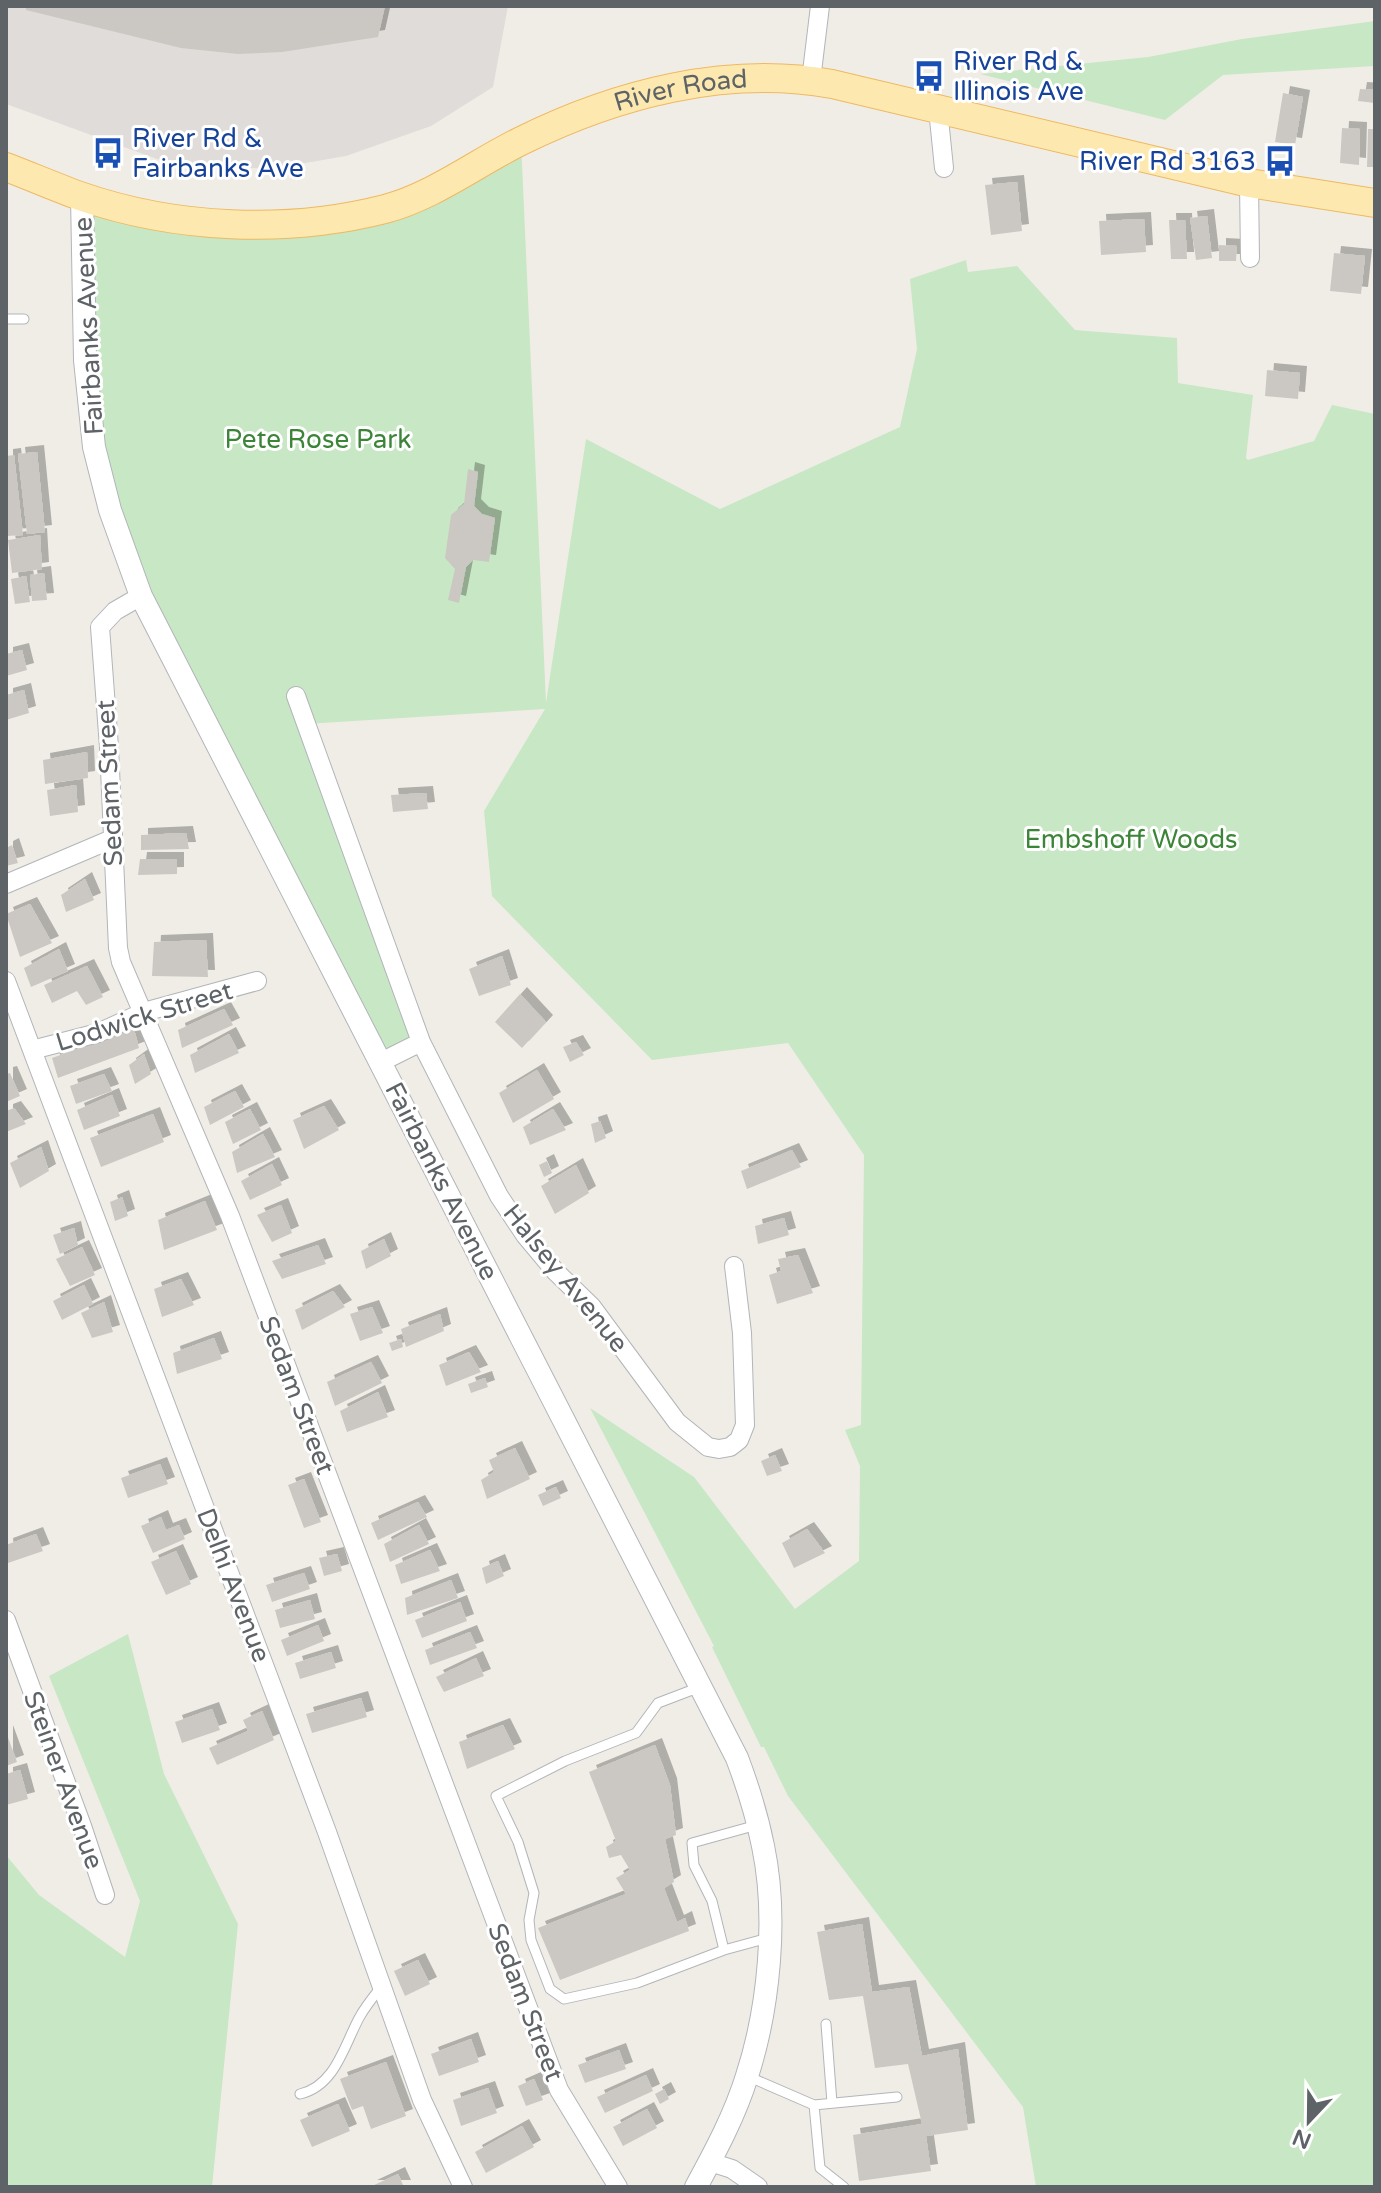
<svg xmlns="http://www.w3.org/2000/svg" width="1381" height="2193" viewBox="0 0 1381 2193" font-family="'Varela Round',sans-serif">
  <defs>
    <filter id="shadow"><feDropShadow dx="7" dy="-7" stdDeviation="0" flood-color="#0004"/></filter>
  </defs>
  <rect width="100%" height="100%" fill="#f0ede7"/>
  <path fill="#dfdcd9" d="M6,6H508L493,87L431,126L346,156L270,169L168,163L6,104Z"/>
  <path fill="#c8e7c5" d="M1375,21V66L1223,75L1165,120L980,74L1148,57L1242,39Z
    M521,141L546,703L586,439L720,509L900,427L917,349L910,279L966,260L968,272L1017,266L1075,330L1177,338L1178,383L1253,395L1246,458L1248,460L1314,441L1332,405L1375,414V2187H1036L1023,2107L788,1796L764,1747H761L712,1647L714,1646L590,1408L694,1477L795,1609L859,1561L860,1466L845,1430L861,1425L864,1155L788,1043L652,1060L492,896L484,811L545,709L306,724L421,1042L381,1062L141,596L94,447L82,196L207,223L387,208Z
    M128,1634L164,1774L238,1924L212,2187H6V1855L39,1895L125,1957L140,1901L49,1676Z"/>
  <path fill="#cbc8c3" filter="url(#shadow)" d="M26,6H385L378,37L282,52L238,54L181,48L26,10Z
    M1360,89L1375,90V103L1358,101Z
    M1283,93L1303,97L1295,145L1275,142Z
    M1342,128L1360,129L1359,165L1340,163Z
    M1368,129H1375V167H1367Z
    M1017,182L1022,231L991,235L985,185Z
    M1207,216L1212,258L1196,260L1190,218Z
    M1144,219L1146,252L1101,255L1099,221Z
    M1169,220H1185L1187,259H1171Z
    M1219,245L1237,246L1236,261H1219Z
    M1334,253L1365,256L1361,294L1330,291Z
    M1267,370L1300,373L1298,399L1265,396Z
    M37,452L45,532L27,534L18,454Z
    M14,455L23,535L7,536L6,456Z
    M468,469L478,472L474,506L482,514L495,518L489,562L473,560L466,567L459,603L448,600L455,569L445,558L451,515L464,504Z
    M40,535L42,569L12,573L8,540Z
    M44,573L47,600L32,601L30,575Z
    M26,576L30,602L15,604L11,579Z
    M22,650L27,670L6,676V654Z
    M24,690L29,713L6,720V695Z
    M87,752L88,778L45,784L43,760Z
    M76,785L78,812L50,816L47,790Z
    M426,793L428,809L393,812L391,795Z
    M186,833L189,849L141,850V835Z
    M12,845L18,863L6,866V848Z
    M140,859H177V874L138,875Z
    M85,879L94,900L66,912L61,895Z
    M30,904L52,943L20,957L6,914Z
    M206,940L208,977L152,976L154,942Z
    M59,949L68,971L31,987L24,968Z
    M502,956L511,985L479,996L469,969Z
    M87,966L103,997L86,1005L77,991L52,1003L44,985Z
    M520,994L546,1022L522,1048L495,1022Z
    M224,1009L233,1025L182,1048L178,1030Z
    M134,1029L139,1048L58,1078L52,1058Z
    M229,1034L239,1053L195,1073L190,1055Z
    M576,1042L584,1055L570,1062L563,1047Z
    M144,1054L151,1074L135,1084L129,1065Z
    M537,1070L554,1099L513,1123L499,1093Z
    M10,1073L20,1096L6,1102V1074Z
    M104,1074L112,1091L76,1104L70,1086Z
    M235,1091L244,1107L210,1125L204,1107Z
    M112,1095L120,1116L84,1130L77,1110Z
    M324,1106L339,1130L304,1149L293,1120Z
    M14,1108L26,1124L6,1132V1111Z
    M250,1109L261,1130L233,1144L225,1122Z
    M553,1109L566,1130L530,1145L523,1127Z
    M153,1114L164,1142L101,1167L90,1138Z
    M600,1121L606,1138L595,1143L591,1124Z
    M263,1134L275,1157L237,1173L232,1152Z
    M41,1147L49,1171L20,1188L10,1163Z
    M792,1150L801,1167L747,1189L741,1171Z
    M547,1161L552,1173L544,1177L539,1165Z
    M272,1164L282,1185L250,1200L241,1181Z
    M576,1165L589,1193L555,1214L541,1186Z
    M122,1197L128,1216L115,1221L110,1202Z
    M205,1201L217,1230L164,1250L158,1220Z
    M281,1205L292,1233L272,1242L257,1215Z
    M784,1218L789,1235L758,1244L755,1226Z
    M74,1228L78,1245L60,1254L53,1235Z
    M384,1239L391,1256L366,1269L361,1251Z
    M318,1245L326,1264L282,1279L272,1261Z
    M82,1247L95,1275L70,1286L56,1259Z
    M798,1255L813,1293L777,1304L769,1275L781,1271L778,1259Z
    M181,1279L194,1305L162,1317L154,1289Z
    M84,1285L93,1304L62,1320L53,1301Z
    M333,1291L345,1307L302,1330L295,1310Z
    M104,1302L113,1332L92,1338L81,1313Z
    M372,1307L383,1333L360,1341L350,1314Z
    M440,1314L444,1331L406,1347L401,1329Z
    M214,1338L222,1359L177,1374L173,1353Z
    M401,1339L403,1347L392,1351L389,1343Z
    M469,1352L481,1372L446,1386L439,1365Z
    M371,1362L382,1383L335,1406L327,1382Z
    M485,1378L488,1387L471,1393L468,1384Z
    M378,1392L388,1417L347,1432L340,1411Z
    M515,1448L530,1479L487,1499L481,1480L494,1472L489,1460Z
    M775,1455L782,1471L767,1476L761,1461Z
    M160,1464L168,1484L128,1498L121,1478Z
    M304,1479L321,1522L304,1528L288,1485Z
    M556,1487L561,1498L543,1506L538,1495Z
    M418,1502L427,1517L378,1540L371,1523Z
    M161,1517L166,1530L179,1525L185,1539L153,1553L141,1526Z
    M419,1525L429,1544L390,1562L384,1544Z
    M807,1529L825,1553L794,1568L782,1543Z
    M36,1534L43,1551L8,1563L6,1545Z
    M430,1550L440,1571L401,1584L395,1565Z
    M176,1551L191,1584L166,1595L151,1562Z
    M337,1554L342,1571L324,1576L319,1558Z
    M498,1561L504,1576L486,1584L482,1568Z
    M304,1573L310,1589L272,1602L266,1585Z
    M451,1580L458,1598L407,1615L405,1598Z
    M310,1600L315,1619L280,1628L275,1610Z
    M460,1602L467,1621L422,1638L415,1620Z
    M318,1625L324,1641L287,1656L281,1640Z
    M470,1632L477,1648L430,1665L425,1650Z
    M331,1652L336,1668L300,1679L295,1663Z
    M476,1658L484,1676L444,1692L436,1677Z
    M361,1698L367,1717L312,1733L306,1714Z
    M212,1709L220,1730L182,1743L175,1722Z
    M262,1711L274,1740L217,1765L209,1748L248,1731L243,1720Z
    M503,1725L515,1749L467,1769L459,1742Z
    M6,1732L17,1762L6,1766Z
    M655,1745L670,1785L676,1835L665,1839L674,1882L664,1888L677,1922L685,1918L689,1931L560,1980L538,1928L626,1894L616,1878L630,1870L621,1855L609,1858L606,1847L616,1841L589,1772Z
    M20,1770L28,1799L6,1805V1774Z
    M862,1924L872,1992L909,1987L922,2056L958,2049L968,2130L926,2136L931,2171L859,2181L853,2135L922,2124L908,2064L875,2068L863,1996L829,2000L817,1932Z
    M418,1960L430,1984L405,1996L394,1971Z
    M471,2039L479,2062L439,2076L431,2054Z
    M619,2050L626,2069L585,2083L578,2065Z
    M386,2062L406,2116L371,2129L363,2106L352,2110L340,2079Z
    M646,2075L653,2091L605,2113L597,2097Z
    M534,2079L543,2100L526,2106L518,2086Z
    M488,2088L497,2113L461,2126L453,2100Z
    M664,2089L669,2099L660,2104L655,2094Z
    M338,2104L350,2131L312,2147L300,2120Z
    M647,2109L657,2128L623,2146L613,2127Z
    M522,2126L534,2147L486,2173L475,2152Z
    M398,2174L404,2187H370Z"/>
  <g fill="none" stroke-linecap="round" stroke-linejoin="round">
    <defs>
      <path id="service" d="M6,319H24
        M700,1687L658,1703L636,1733L565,1761L496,1796L518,1842L534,1893L529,1920L531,1940L550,1989L564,1999L637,1983L724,1950L768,1938
        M724,1950L712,1901L694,1865L692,1843L757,1825
        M826,2024L832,2103
        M747,2076L814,2105L820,2168L844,2187
        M300,2094C335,2086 344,2046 359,2018C365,2007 373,1997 381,1987
        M814,2105L897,2097"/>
      <path id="minor" d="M811,80L820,6
        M938,109L944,168
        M1249,183L1250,258
        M141,596L115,611L100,627L109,747L118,948L121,962L230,1216L559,2090L618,2187
        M296,696L421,1042L499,1196L525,1235L555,1271L592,1307L677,1422L708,1447L719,1449L730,1447L739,1440L745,1425L742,1333L734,1266
        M6,884L112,839
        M6,981L327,1832L422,2100L463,2187
        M32,1050L98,1033L144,1012L257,981
        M381,1062L421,1042
        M6,1620L82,1826L105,1895
        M710,2162L732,2169L758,2187"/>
      <path id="tertiary" d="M82,196L85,360L94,447L110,510L141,596L737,1758C748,1787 757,1816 763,1846C778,1917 769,2008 747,2076C735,2115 715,2152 696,2187"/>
      <g id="primary">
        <path id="s1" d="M6,167C30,176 55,187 80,196C175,229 287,234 385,209C434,196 476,163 521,141C616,94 726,65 832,84L1249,183L1375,203"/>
      </g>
    </defs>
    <use href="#service" stroke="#b2b5b9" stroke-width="11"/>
    <use href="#minor" stroke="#b2b5b9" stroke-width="20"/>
    <use href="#tertiary" stroke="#b2b5b9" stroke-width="24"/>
    <use href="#primary" stroke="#eeb962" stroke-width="30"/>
    <use href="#service" stroke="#fff" stroke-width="9"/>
    <use href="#minor" stroke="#fff" stroke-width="18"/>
    <use href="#tertiary" stroke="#fff" stroke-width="22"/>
    <use href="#primary" stroke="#fde9af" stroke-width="28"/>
  </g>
  <defs>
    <symbol id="bus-bare" viewBox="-9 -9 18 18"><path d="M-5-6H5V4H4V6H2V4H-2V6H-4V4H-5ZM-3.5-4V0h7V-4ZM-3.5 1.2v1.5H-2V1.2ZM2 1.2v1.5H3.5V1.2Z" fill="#1a4fb4" stroke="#fff" stroke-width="2.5" paint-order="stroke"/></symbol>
  </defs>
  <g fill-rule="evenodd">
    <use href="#bus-bare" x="907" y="54" width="44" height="44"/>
    <use href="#bus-bare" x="86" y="131" width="44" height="44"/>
    <use href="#bus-bare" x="1258" y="139" width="44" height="44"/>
  </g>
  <g text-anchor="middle" stroke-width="6" stroke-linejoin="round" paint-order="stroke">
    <g font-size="26" fill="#164399" stroke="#fff" text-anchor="start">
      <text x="953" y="70">River Rd &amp;<tspan x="953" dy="30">Illinois Ave</tspan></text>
      <text x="132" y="147">River Rd &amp;<tspan x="132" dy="30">Fairbanks Ave</tspan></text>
      <text x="1256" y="170" text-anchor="end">River Rd 3163</text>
    </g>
    <g font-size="26" fill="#5e6367" stroke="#fff">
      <text dy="9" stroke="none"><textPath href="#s1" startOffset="710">River Road</textPath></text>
      <text transform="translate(88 326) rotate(-93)" y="9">Fairbanks Avenue</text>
      <text transform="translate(109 783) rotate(-93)" y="9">Sedam Street</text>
      <text transform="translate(144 1016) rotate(-17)" y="9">Lodwick Street</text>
      <text transform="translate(442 1181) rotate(63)" y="9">Fairbanks Avenue</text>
      <text transform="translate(566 1278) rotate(51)" y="9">Halsey Avenue</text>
      <text transform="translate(297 1395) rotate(69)" y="9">Sedam Street</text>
      <text transform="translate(234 1585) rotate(69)" y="9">Delhi Avenue</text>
      <text transform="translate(64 1780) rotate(70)" y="9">Steiner Avenue</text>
      <text transform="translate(526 2002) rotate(69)" y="9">Sedam Street</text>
    </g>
    <g font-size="26" fill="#3c8538" stroke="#fff">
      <text x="318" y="448">Pete Rose Park</text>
      <text x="1131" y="848">Embshoff Woods</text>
    </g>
  </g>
  <rect width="1381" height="2193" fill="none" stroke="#5e6367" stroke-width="16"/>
  <g transform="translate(1309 2121) rotate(202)" stroke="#ffffff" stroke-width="6" paint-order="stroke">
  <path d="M0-6L14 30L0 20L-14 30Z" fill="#5e6367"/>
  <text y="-12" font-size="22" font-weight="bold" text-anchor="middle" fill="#5e6367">N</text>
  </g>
</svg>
